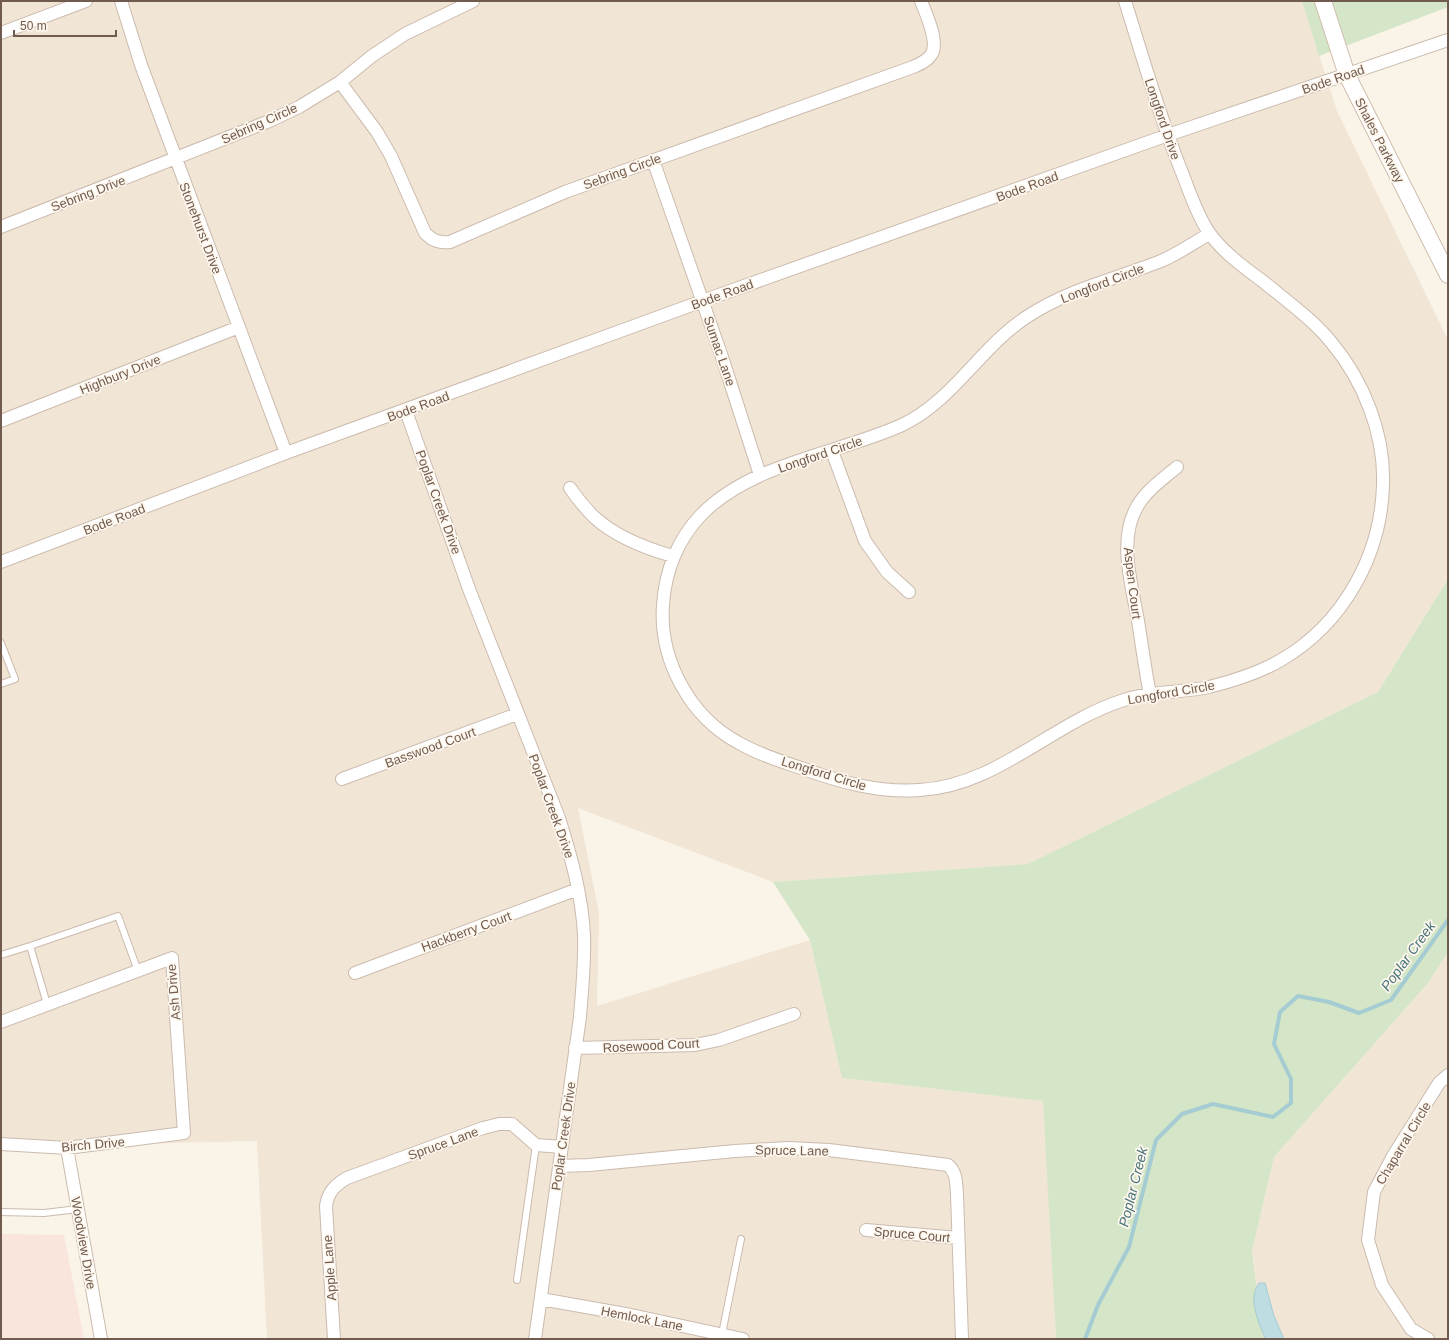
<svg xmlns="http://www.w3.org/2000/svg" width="1449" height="1340" viewBox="0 0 1449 1340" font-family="Helvetica,sans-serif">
  <rect width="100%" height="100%" fill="#faf3e7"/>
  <path fill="#f1e5d6" d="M1,1H1302L1337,111L1448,340V579L1378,692L1028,864L773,882L578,808L599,913L597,1006L810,940L842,1078L1044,1101L1056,1339H267L257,1141L1,1147Z
    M1448,952V1339H1263L1252,1251L1274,1157L1428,983Z"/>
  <path fill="#f9e5dc" d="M1,1234L64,1235L84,1339H1Z"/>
  <path fill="#d4e6c7" d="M1302,1H1448V7L1319,56Z
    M1448,579V952L1428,983L1274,1157L1252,1251L1263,1339H1056L1043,1101L842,1078L810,940L773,882L1028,864L1378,692Z"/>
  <path fill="#bedde2" stroke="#a5ccd2" d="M1259,1283H1265L1274,1316L1284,1339H1265C1259,1322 1247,1299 1259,1283Z"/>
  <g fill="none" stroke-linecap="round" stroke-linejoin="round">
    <path stroke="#a5ccd2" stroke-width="4" d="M1085,1339L1098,1305L1129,1247L1156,1140L1182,1114L1213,1104L1273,1117L1291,1103V1079L1274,1044L1280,1012L1298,996L1329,1002L1359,1013L1391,1000L1448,920"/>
    <defs>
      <path id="lane" d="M1,643L15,679L1,684
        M1,955L30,946
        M47,1004L30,946L118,916L138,971
        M1,1212L44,1213L78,1209
        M517,1280L536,1145
        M722,1334L741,1239"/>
      <path id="street" d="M121,1L141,65L286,453
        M1125,1C1143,58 1159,115 1181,170C1189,190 1196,213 1208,231C1222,252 1245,268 1265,283C1287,301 1313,320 1331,342C1364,381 1385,435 1383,485C1381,556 1343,624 1281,660C1259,673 1233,681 1209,687C1180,693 1150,691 1121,701C1051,724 996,786 920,790C878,793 840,782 801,768C780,761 758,754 739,743C690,717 659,660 663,605C665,571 678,539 701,515C751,463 838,454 902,425C953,401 981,346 1028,316C1069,289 1116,279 1161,261C1178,254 1193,243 1209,234
        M1,33L86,1
        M340,82L377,132L391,156L425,233C433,241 439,243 450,242L565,192L913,67C920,64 927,61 931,55C940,43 926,14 921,1
        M653,160L722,357L760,475
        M1,227L267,122L299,107L340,82L372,56L405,34L473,1
        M406,411L469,589L559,818C571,856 582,895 584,935C585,962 582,990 580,1017L535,1339
        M1,421L239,327
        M832,451L865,541L887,572L909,592
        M570,488C577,498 585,508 594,517C616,537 644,548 673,556
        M1,562L286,453L719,295L1168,135L1448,40
        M1150,694C1145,670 1142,645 1138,621C1132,585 1117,539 1138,505C1147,490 1164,478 1177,467
        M342,779L517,714
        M355,973L578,889
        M1,1022L172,958L184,1133L67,1148L1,1144
        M575,1048L695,1045L719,1040L794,1014
        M67,1148L101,1339
        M559,1166L589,1165L735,1151L788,1148L829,1150L948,1165C957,1173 956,1183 957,1194L962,1339
        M866,1230L958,1238
        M541,1299L631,1315L743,1339
        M334,1339L326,1206C328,1192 335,1185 347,1178L483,1128L499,1124H512L536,1145L562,1147
        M1428,1339L1411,1329L1382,1285L1368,1240L1374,1192L1393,1156L1439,1083L1448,1075"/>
      <path id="secondary" d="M1323,1L1347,75L1448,275"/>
    </defs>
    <use href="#lane" stroke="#cbbbae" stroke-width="8"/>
    <use href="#street" stroke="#cbbbae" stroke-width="14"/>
    <use href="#secondary" stroke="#cfbdaf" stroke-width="18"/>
    <use href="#lane" stroke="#fff" stroke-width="6"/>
    <use href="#street" stroke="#fff" stroke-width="12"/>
    <use href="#secondary" stroke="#fff" stroke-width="16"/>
  </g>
  <g text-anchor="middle" stroke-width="3.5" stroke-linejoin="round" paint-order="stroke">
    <g font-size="13" fill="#715a4e" stroke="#fdf7ed">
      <text transform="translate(1333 79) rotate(-19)" y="5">Bode Road</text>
      <text transform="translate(1163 119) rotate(71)" y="5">Longford Drive</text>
      <text transform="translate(259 123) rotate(-24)" y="5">Sebring Circle</text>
      <text transform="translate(1380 140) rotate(63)" y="5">Shales Parkway</text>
      <text transform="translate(622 171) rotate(-20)" y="5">Sebring Circle</text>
      <text transform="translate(1027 186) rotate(-20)" y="5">Bode Road</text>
      <text transform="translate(88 193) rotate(-21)" y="5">Sebring Drive</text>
      <text transform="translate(201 228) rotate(69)" y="5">Stonehurst Drive</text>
      <text transform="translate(1102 283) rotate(-21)" y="5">Longford Circle</text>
      <text transform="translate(722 294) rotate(-20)" y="5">Bode Road</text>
      <text transform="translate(720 351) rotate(71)" y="5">Sumac Lane</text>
      <text transform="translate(120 374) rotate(-22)" y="5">Highbury Drive</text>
      <text transform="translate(418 406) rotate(-20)" y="5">Bode Road</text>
      <text transform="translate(820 454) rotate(-19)" y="5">Longford Circle</text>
      <text transform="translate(439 502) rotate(70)" y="5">Poplar Creek Drive</text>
      <text transform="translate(114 519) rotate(-21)" y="5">Bode Road</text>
      <text transform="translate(1133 583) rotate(83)" y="5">Aspen Court</text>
      <text transform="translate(1171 692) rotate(-10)" y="5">Longford Circle</text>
      <text transform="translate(430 747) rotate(-20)" y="5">Basswood Court</text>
      <text transform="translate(824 773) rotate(17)" y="5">Longford Circle</text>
      <text transform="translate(552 806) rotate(70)" y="5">Poplar Creek Drive</text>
      <text transform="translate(466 931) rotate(-20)" y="5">Hackberry Court</text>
      <text transform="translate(173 992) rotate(-95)" y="5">Ash Drive</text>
      <text transform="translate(651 1045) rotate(-3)" y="5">Rosewood Court</text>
      <text transform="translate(563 1136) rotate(-82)" y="5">Poplar Creek Drive</text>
      <text transform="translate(443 1143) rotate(-20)" y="5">Spruce Lane</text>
      <text transform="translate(1403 1143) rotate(-59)" y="5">Chaparral Circle</text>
      <text transform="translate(93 1144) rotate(-5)" y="5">Birch Drive</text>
      <text transform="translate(792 1150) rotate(1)" y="5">Spruce Lane</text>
      <text transform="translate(912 1234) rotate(5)" y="5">Spruce Court</text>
      <text transform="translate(84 1243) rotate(80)" y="5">Woodview Drive</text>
      <text transform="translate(329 1268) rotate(-94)" y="5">Apple Lane</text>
      <text transform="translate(642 1318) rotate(11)" y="5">Hemlock Lane</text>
    </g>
    <g font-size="14" font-style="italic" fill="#47737b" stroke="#fdf7ed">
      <text transform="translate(1408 956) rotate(-54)" y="5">Poplar Creek</text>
      <text transform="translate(1133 1187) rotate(-76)" y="5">Poplar Creek</text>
    </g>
  </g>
  <rect width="1449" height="1340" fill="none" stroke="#715a4e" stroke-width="4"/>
  <path d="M14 30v6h102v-6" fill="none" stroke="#715a4e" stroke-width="2"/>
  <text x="20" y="30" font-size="12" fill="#715a4e" stroke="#fdf7ed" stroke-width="3" paint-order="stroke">50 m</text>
</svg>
